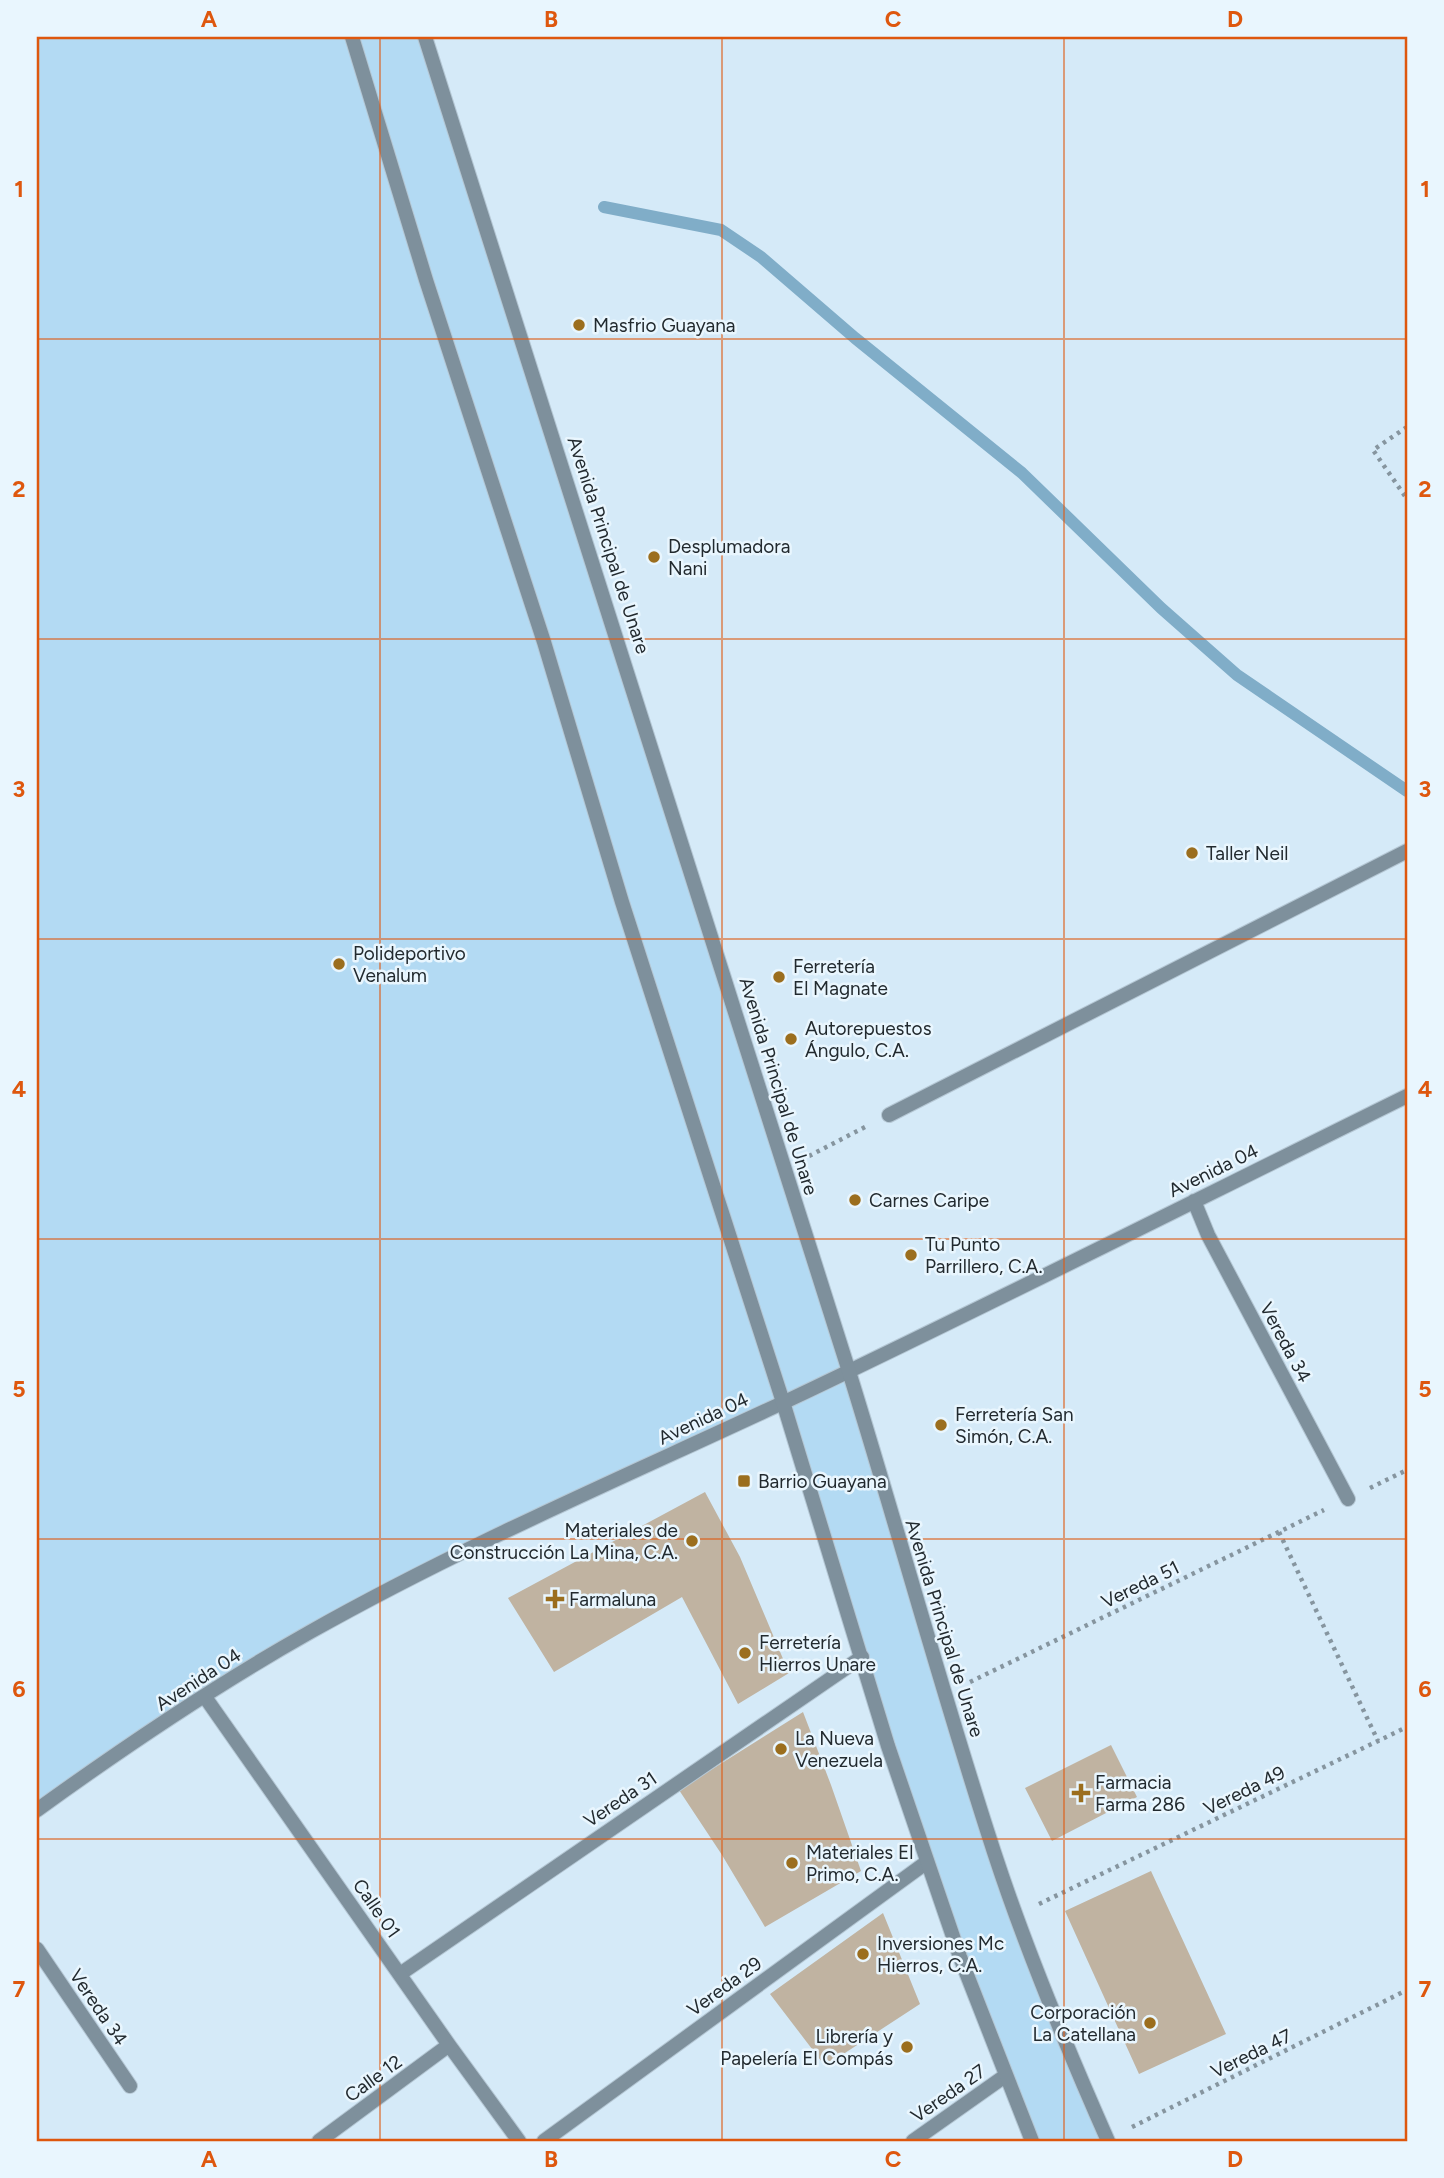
<svg xmlns="http://www.w3.org/2000/svg" width="1444" height="2178" viewBox="0 0 1444 2178" font-family="Figtree,sans-serif">
  <rect width="100%" height="100%" fill="#d5eaf8"/>
  <path fill="#b3daf3" d="M37,37H425L995,1856L1108,2141H1032L960,1957L783,1402L310,1632L37,1810Z"/>
  <g fill="none" stroke-linecap="round" stroke-linejoin="round">
    <path stroke="#80adc8" stroke-width="12" d="M604,207L721,230L761,257L855,338L1022,473L1161,608L1237,675L1407,791"/>
  </g>
  <path fill="#c0b3a1" d="M705,1492L740,1557L789,1673L738,1704L682,1597L554,1672L508,1598Z
    M803,1712L831,1785L861,1871L765,1927L722,1855L679,1790Z
    M1111,1745L1137,1797L1052,1841L1025,1788Z
    M1151,1871L1226,2034L1139,2074L1065,1911Z
    M883,1913L920,2004L825,2066L770,1994Z"/>
  <g fill="none" stroke-linecap="round" stroke-linejoin="round">
    <defs>
      <path id="pedestrian" d="M400,1974L862,1657
        M544,2141L927,1862
        M913,2141L1005,2076"/>
      <path id="minor" d="M889,1115L1407,851
        M1194,1201L1208,1235L1348,1499
        M205,1697L449,2045L519,2141
        M37,1810C124,1747 216,1685 310,1632C466,1544 631,1474 793,1398C999,1300 1202,1197 1407,1096
        M37,1949L130,2086
        M319,2141L449,2045"/>
      <path id="tertiary" d="M352,37L426,280L544,642L622,902L783,1402L888,1746L960,1957L1032,2141
        M425,37C569,477 706,920 846,1362C897,1525 941,1690 994,1852C1026,1950 1066,2046 1108,2141"/>
    </defs>
    <use href="#pedestrian" stroke="#b5c7d4" stroke-width="16"/>
    <use href="#minor" stroke="#b5c7d4" stroke-width="16"/>
    <use href="#tertiary" stroke="#b5c7d4" stroke-width="16"/>
    <path stroke="#86959f" stroke-width="4.5" stroke-dasharray="3.5 5" stroke-linecap="butt" d="M1407,427L1373,450L1407,499
      M809,1156L867,1126
      M1370,1488L1407,1470
      M1279,1532L1378,1741
      M970,1682L1324,1510
      M1039,1904L1407,1727
      M1132,2127L1407,1990"/>
    <use href="#pedestrian" stroke="#7e909c" stroke-width="14"/>
    <use href="#minor" stroke="#7e909c" stroke-width="14"/>
    <use href="#tertiary" stroke="#7e909c" stroke-width="14"/>
  </g>
  <path fill="none" stroke="#de570e" stroke-width="2" stroke-opacity="0.55" d="M380,37V2141M722,37V2141M1064,37V2141M37,339H1407M37,639H1407M37,939H1407M37,1239H1407M37,1539H1407M37,1839H1407"/>
  <g fill="#9b6e1e" stroke="#e9f6fe" stroke-width="2.5">
    <circle cx="579" cy="325" r="7"/>
    <circle cx="654" cy="557" r="7"/>
    <circle cx="1192" cy="853" r="7"/>
    <circle cx="339" cy="964" r="7"/>
    <circle cx="779" cy="977" r="7"/>
    <circle cx="791" cy="1039" r="7"/>
    <circle cx="855" cy="1200" r="7"/>
    <circle cx="911" cy="1255" r="7"/>
    <circle cx="941" cy="1425" r="7"/>
    <rect x="737" y="1474" width="14" height="14" rx="3.5"/>
    <circle cx="692" cy="1541" r="7"/>
    <path d="M551.5 1588.5h7v7h7v7h-7v7h-7v-7h-7v-7h7z"/>
    <circle cx="745" cy="1653" r="7"/>
    <circle cx="781" cy="1749" r="7"/>
    <path d="M1077.5 1782.5h7v7h7v7h-7v7h-7v-7h-7v-7h7z"/>
    <circle cx="792" cy="1863" r="7"/>
    <circle cx="863" cy="1954" r="7"/>
    <circle cx="1150" cy="2023" r="7"/>
    <circle cx="907" cy="2047" r="7"/>
  </g>
  <g text-anchor="middle" stroke-width="5" stroke-linejoin="round" paint-order="stroke">
    <g font-size="19" fill="#222a2f" stroke="#e9f6fe" text-anchor="start">
      <text x="593" y="332">Masfrio Guayana</text>
      <text x="668" y="553">Desplumadora<tspan x="668" dy="22">Nani</tspan></text>
      <text x="1206" y="860">Taller Neil</text>
      <text x="353" y="960">Polideportivo<tspan x="353" dy="22">Venalum</tspan></text>
      <text x="793" y="973">Ferretería<tspan x="793" dy="22">El Magnate</tspan></text>
      <text x="805" y="1035">Autorepuestos<tspan x="805" dy="22">Ángulo, C.A.</tspan></text>
      <text x="869" y="1207">Carnes Caripe</text>
      <text x="925" y="1251">Tu Punto<tspan x="925" dy="22">Parrillero, C.A.</tspan></text>
      <text x="955" y="1421">Ferretería San<tspan x="955" dy="22">Simón, C.A.</tspan></text>
      <text x="758" y="1488">Barrio Guayana</text>
      <text x="678" y="1537" text-anchor="end">Materiales de<tspan x="678" dy="22">Construcción La Mina, C.A.</tspan></text>
      <text x="569" y="1606">Farmaluna</text>
      <text x="759" y="1649">Ferretería<tspan x="759" dy="22">Hierros Unare</tspan></text>
      <text x="795" y="1745">La Nueva<tspan x="795" dy="22">Venezuela</tspan></text>
      <text x="1095" y="1789">Farmacia<tspan x="1095" dy="22">Farma 286</tspan></text>
      <text x="806" y="1859">Materiales El<tspan x="806" dy="22">Primo, C.A.</tspan></text>
      <text x="877" y="1950">Inversiones Mc<tspan x="877" dy="22">Hierros, C.A.</tspan></text>
      <text x="1136" y="2019" text-anchor="end">Corporación<tspan x="1136" dy="22">La Catellana</tspan></text>
      <text x="893" y="2043" text-anchor="end">Librería y<tspan x="893" dy="22">Papelería El Compás</tspan></text>
    </g>
    <g font-size="19" fill="#222a2f" stroke="#e9f6fe">
      <text transform="translate(609 545) rotate(72)" y="7">Avenida Principal de Unare</text>
      <text transform="translate(779 1086) rotate(73)" y="7">Avenida Principal de Unare</text>
      <text transform="translate(1213 1170) rotate(-26)" y="7">Avenida 04</text>
      <text transform="translate(1286 1342) rotate(62)" y="7">Vereda 34</text>
      <text transform="translate(703 1418) rotate(-25)" y="7">Avenida 04</text>
      <text transform="translate(1140 1584) rotate(-26)" y="7">Vereda 51</text>
      <text transform="translate(945 1628) rotate(73)" y="7">Avenida Principal de Unare</text>
      <text transform="translate(198 1679) rotate(-33)" y="7">Avenida 04</text>
      <text transform="translate(1244 1790) rotate(-26)" y="7">Vereda 49</text>
      <text transform="translate(620 1799) rotate(-34)" y="7">Vereda 31</text>
      <text transform="translate(377 1908) rotate(55)" y="7">Calle 01</text>
      <text transform="translate(724 1986) rotate(-36)" y="7">Vereda 29</text>
      <text transform="translate(99 2007) rotate(56)" y="7">Vereda 34</text>
      <text transform="translate(1251 2053) rotate(-26)" y="7">Vereda 47</text>
      <text transform="translate(373 2078) rotate(-36)" y="7">Calle 12</text>
      <text transform="translate(948 2093) rotate(-35)" y="7">Vereda 27</text>
    </g>
  </g>
  <rect width="1444" height="2178" fill="none" stroke="#e9f6fe" stroke-width="77"/>
  <rect x="38" y="38" width="1368" height="2102" fill="none" stroke="#de570e" stroke-width="2.5"/>
  <g font-size="23" text-anchor="middle" font-weight="bold" fill="#de570e">
    <text x="209" y="27">A</text>
    <text x="551" y="27">B</text>
    <text x="893" y="27">C</text>
    <text x="1235" y="27">D</text>
    <text x="19" y="197">1</text>
    <text x="1425" y="197">1</text>
    <text x="19" y="497">2</text>
    <text x="1425" y="497">2</text>
    <text x="19" y="797">3</text>
    <text x="1425" y="797">3</text>
    <text x="19" y="1097">4</text>
    <text x="1425" y="1097">4</text>
    <text x="19" y="1397">5</text>
    <text x="1425" y="1397">5</text>
    <text x="19" y="1697">6</text>
    <text x="1425" y="1697">6</text>
    <text x="19" y="1997">7</text>
    <text x="1425" y="1997">7</text>
    <text x="209" y="2167">A</text>
    <text x="551" y="2167">B</text>
    <text x="893" y="2167">C</text>
    <text x="1235" y="2167">D</text>
  </g>
</svg>
